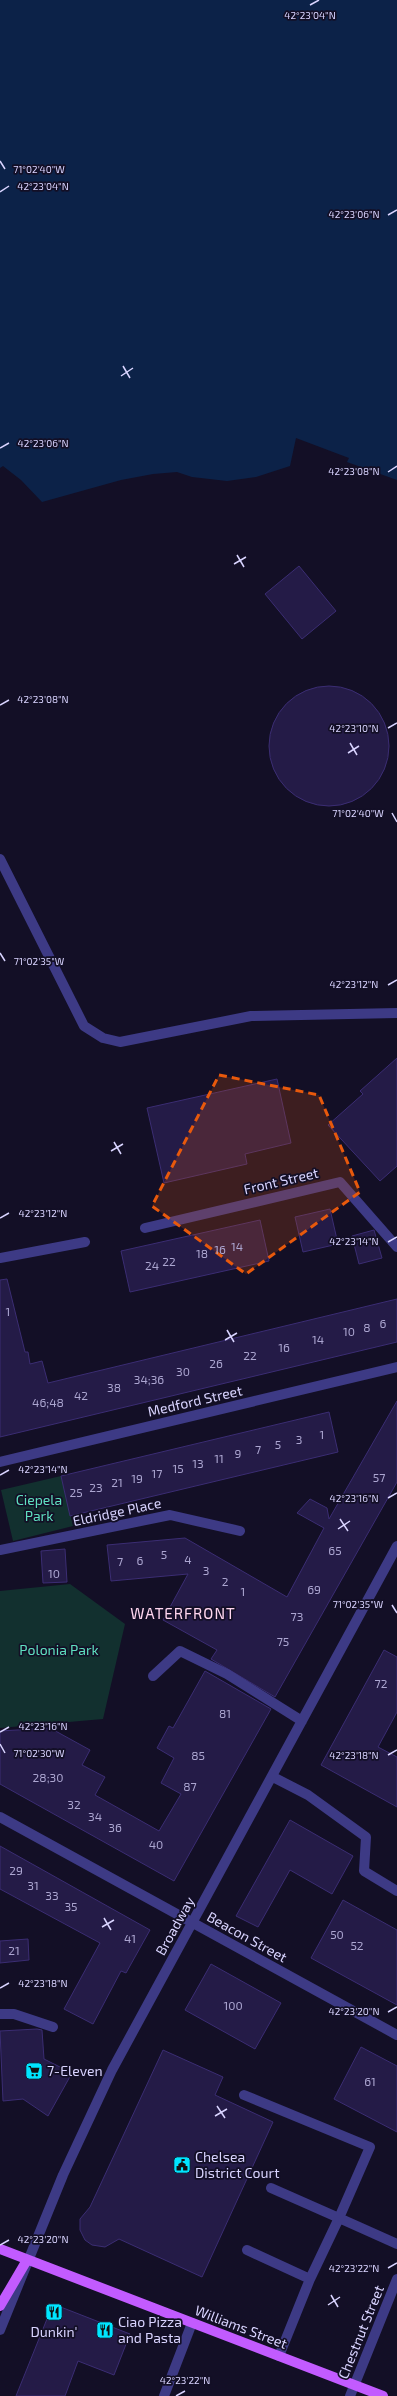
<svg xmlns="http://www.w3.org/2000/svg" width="397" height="2396" viewBox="0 0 397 2396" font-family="'Exo 2',sans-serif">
  <rect width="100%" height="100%" fill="#130f26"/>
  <path fill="#12302f" d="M61,1476L73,1526L13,1541L1,1490Z
    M70,1584L125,1624L103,1719L0,1728V1591Z"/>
  <path fill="#0c2248" d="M0,0H397V480L347,462L349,458L296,438L290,466L256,477L227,481L192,477L177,472L153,474L121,480L42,502L21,480L3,466L0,468Z"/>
  <path fill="#241b47" stroke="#3b2d73" d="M299,566L336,611L302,639L265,594Z
    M269 746a60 60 0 1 1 120 0a60 60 0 1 1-120 0Z
    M397,1058V1166L380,1181L328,1125L363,1094L360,1091Z
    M277,1079L291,1143L245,1154L247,1164L164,1183L147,1108Z
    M330,1209L338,1244L303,1252L295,1217Z
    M260,1220L269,1261L130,1292L121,1251Z
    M374,1230L382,1258L359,1264L352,1236Z
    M7,1279L25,1352H28L30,1364L42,1361L48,1383L397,1299V1342L0,1437V1280Z
    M397,1401V1482L275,1697L211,1659L217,1650L163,1620L188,1574L111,1581L107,1545L185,1538L287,1597L324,1528L297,1513L310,1499L327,1508L329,1519Z
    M329,1412L338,1452L70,1516L61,1476Z
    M65,1549L67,1582L43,1583L41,1551Z
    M384,1650L397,1657V1712L378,1747L397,1757V1807L321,1765Z
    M205,1671L271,1709L174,1881L0,1784V1731L50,1728L90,1750L82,1765L105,1777L95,1795L159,1831L181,1794L161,1783L174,1758L157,1748L169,1726L173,1728Z
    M290,1820L353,1856L332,1894L290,1870L258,1927L236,1916Z
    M0,1846L150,1930L126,1973L121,1971L93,2024L64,2009L100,1943L0,1889Z
    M343,1900L397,1930V2005L311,1958Z
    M28,1939L29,1960L0,1963V1941Z
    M211,1964L281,2003L255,2049L185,2010Z
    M37,2029L42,2030L44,2059L72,2073L48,2116L23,2099L3,2101L0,2031Z
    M361,2047L397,2066V2132L334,2099Z
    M163,2050L223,2077L215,2095L273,2122L202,2277L119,2239L105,2247L92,2245L85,2240L80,2230V2219L90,2207Z
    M53,2304L130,2334L114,2375L78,2361L65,2396H16Z"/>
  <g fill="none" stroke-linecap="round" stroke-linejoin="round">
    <path stroke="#3d3a85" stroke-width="10" d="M0,859L84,1026L103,1038L120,1042L251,1016L397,1013
      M145,1228L340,1182L397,1247
      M0,1258L85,1242
      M0,1462L397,1367
      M0,1550L170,1515L240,1531
      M153,1676L180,1651L227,1674L302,1721
      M273,1777L308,1795L366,1837L364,1871L397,1891
      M0,1817L397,2035
      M0,2014H14L53,2027
      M244,2095L370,2147L339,2218L397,2244
      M271,2188L339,2218L310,2279L279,2356
      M247,2250L310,2279
      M0,2330L63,2175L112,2070L397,1546
      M164,2396L192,2323
      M350,2396L397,2279"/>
    <path stroke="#c25bff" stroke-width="10" d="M0,2249L383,2396
      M0,2306L27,2260"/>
  </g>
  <path fill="#e8590c" fill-opacity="0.2" stroke="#e8590c" stroke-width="3" stroke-dasharray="8 5" stroke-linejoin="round" d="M219,1075L319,1095L360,1192L246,1274L152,1206Z"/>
  <path fill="none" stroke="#d9d4ff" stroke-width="1.5" d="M310,5L319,0M0,161L5,169M0,192L9,186M388,215L397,210M123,366L130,378M121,376L133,368M0,448L9,443M388,472L397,466M237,555L244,567M234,564L246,557M0,705L9,700M388,728L397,723M350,743L357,755M348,753L359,746M392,813L397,822M0,953L5,961M388,985L397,980M114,1142L121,1154M111,1151L123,1144M0,1218L9,1213M388,1242L397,1237M227,1330L234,1342M225,1340L237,1333M0,1475L9,1470M388,1498L397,1493M340,1519L348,1531M338,1529L350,1521M392,1605L397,1613M0,1732L9,1727M0,1744L5,1753M388,1755L397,1750M104,1918L111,1930M102,1927L114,1920M0,1988L9,1983M388,2012L397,2007M217,2106L225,2118M215,2116L227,2109M0,2245L9,2240M388,2268L397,2263M331,2295L338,2307M328,2305L340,2297M176,2396L185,2391"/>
  <defs>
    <symbol id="supermarket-square" viewBox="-11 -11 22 22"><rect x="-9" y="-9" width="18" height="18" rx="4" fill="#00e5ff" stroke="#130f26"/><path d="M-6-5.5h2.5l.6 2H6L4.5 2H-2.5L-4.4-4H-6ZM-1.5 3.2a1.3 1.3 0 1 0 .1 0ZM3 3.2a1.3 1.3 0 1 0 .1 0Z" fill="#111"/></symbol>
    <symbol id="civic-square" viewBox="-11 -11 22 22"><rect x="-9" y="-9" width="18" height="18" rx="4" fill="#00e5ff" stroke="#130f26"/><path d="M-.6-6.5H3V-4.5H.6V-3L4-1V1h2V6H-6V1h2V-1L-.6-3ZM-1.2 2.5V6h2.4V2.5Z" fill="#111"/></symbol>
    <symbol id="restaurant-square" viewBox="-11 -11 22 22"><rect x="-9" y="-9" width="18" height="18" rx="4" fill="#00e5ff" stroke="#130f26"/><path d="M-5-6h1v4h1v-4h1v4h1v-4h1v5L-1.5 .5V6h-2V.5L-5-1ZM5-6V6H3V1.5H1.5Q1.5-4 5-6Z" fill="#111"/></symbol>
  </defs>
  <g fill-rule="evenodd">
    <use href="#supermarket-square" x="24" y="2061" width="20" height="20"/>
    <use href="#civic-square" x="172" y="2155" width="20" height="20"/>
    <use href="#restaurant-square" x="44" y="2302" width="20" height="20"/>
    <use href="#restaurant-square" x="95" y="2320" width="20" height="20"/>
  </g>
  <g text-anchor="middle" stroke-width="3.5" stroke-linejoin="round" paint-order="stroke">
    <g font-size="12" fill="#aca6d1">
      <text x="237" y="1251">14</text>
      <text x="220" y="1254">16</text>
      <text x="202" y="1258">18</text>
      <text x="169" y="1266">22</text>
      <text x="152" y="1270">24</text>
      <text x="8" y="1316">1</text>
      <text x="383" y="1328">6</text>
      <text x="367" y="1332">8</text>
      <text x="349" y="1336">10</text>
      <text x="318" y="1344">14</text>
      <text x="284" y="1352">16</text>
      <text x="250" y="1360">22</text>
      <text x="216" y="1368">26</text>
      <text x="183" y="1376">30</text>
      <text x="149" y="1384">34;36</text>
      <text x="114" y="1392">38</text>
      <text x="81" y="1400">42</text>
      <text x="48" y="1407">46;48</text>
      <text x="322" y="1439">1</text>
      <text x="299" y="1444">3</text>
      <text x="278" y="1449">5</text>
      <text x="258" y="1454">7</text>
      <text x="238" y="1458">9</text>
      <text x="219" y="1463">11</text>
      <text x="198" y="1468">13</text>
      <text x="178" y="1473">15</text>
      <text x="157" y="1478">17</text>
      <text x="379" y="1482">57</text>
      <text x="137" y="1483">19</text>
      <text x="117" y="1487">21</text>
      <text x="96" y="1492">23</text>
      <text x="76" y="1497">25</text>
      <text x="335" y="1555">65</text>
      <text x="164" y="1559">5</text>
      <text x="188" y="1564">4</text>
      <text x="140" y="1565">6</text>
      <text x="120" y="1566">7</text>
      <text x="206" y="1575">3</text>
      <text x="54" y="1578">10</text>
      <text x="225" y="1586">2</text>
      <text x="314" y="1594">69</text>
      <text x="243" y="1596">1</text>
      <text x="297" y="1621">73</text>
      <text x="283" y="1646">75</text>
      <text x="381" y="1688">72</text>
      <text x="225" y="1718">81</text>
      <text x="198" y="1760">85</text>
      <text x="48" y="1782">28;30</text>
      <text x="190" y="1791">87</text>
      <text x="74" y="1809">32</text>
      <text x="95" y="1821">34</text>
      <text x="115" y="1832">36</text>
      <text x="156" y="1849">40</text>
      <text x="16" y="1875">29</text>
      <text x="33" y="1890">31</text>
      <text x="52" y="1900">33</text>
      <text x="71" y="1911">35</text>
      <text x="337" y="1939">50</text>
      <text x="130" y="1943">41</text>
      <text x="357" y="1950">52</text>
      <text x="14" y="1955">21</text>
      <text x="233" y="2010">100</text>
      <text x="370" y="2086">61</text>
    </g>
    <g font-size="14" fill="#d9d4ff" stroke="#130f26">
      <text transform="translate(281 1181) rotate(-13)" y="5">Front Street</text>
      <text transform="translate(195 1401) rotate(-13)" y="5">Medford Street</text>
      <text transform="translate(117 1512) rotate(-12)" y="5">Eldridge Place</text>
      <text transform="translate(175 1926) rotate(-61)" y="5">Broadway</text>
      <text transform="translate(247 1937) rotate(29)" y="5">Beacon Street</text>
      <text transform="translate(241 2327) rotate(21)" y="5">Williams Street</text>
      <text transform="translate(361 2332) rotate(-68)" y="5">Chestnut Street</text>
    </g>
    <g font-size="14" fill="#5fe0c0" stroke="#130f26">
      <text x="39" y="1505">Ciepela<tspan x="39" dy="16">Park</tspan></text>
      <text x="59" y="1655">Polonia Park</text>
    </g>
    <g font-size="14" fill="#d9d4ff" stroke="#130f26" text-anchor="start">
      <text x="47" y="2076">7-Eleven</text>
      <text x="195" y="2162">Chelsea<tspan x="195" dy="16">District Court</tspan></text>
      <text x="118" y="2327">Ciao Pizza<tspan x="118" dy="16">and Pasta</tspan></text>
      <text x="54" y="2337" text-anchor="middle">Dunkin'</text>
    </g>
    <g font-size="15" letter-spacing="1" fill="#ffd6f0" stroke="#130f26">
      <text x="183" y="1619">WATERFRONT</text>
    </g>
  </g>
  <g font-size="10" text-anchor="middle" fill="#d9d4ff" stroke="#130f26" stroke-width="3.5" stroke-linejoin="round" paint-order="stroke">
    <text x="310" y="19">42°23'04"N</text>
    <text x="39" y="173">71°02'40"W</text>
    <text x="43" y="190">42°23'04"N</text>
    <text x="354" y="218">42°23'06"N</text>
    <text x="43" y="447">42°23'06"N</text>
    <text x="354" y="475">42°23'08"N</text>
    <text x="43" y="703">42°23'08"N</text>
    <text x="354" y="732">42°23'10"N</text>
    <text x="358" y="817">71°02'40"W</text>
    <text x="39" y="965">71°02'35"W</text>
    <text x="354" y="988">42°23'12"N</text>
    <text x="43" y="1217">42°23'12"N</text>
    <text x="354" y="1245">42°23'14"N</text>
    <text x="43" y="1473">42°23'14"N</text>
    <text x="354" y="1502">42°23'16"N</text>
    <text x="358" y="1608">71°02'35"W</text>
    <text x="43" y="1730">42°23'16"N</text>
    <text x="39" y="1757">71°02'30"W</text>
    <text x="354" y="1759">42°23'18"N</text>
    <text x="43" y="1987">42°23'18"N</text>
    <text x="354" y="2015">42°23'20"N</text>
    <text x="43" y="2243">42°23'20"N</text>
    <text x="354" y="2272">42°23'22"N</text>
    <text x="185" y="2384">42°23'22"N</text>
  </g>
</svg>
